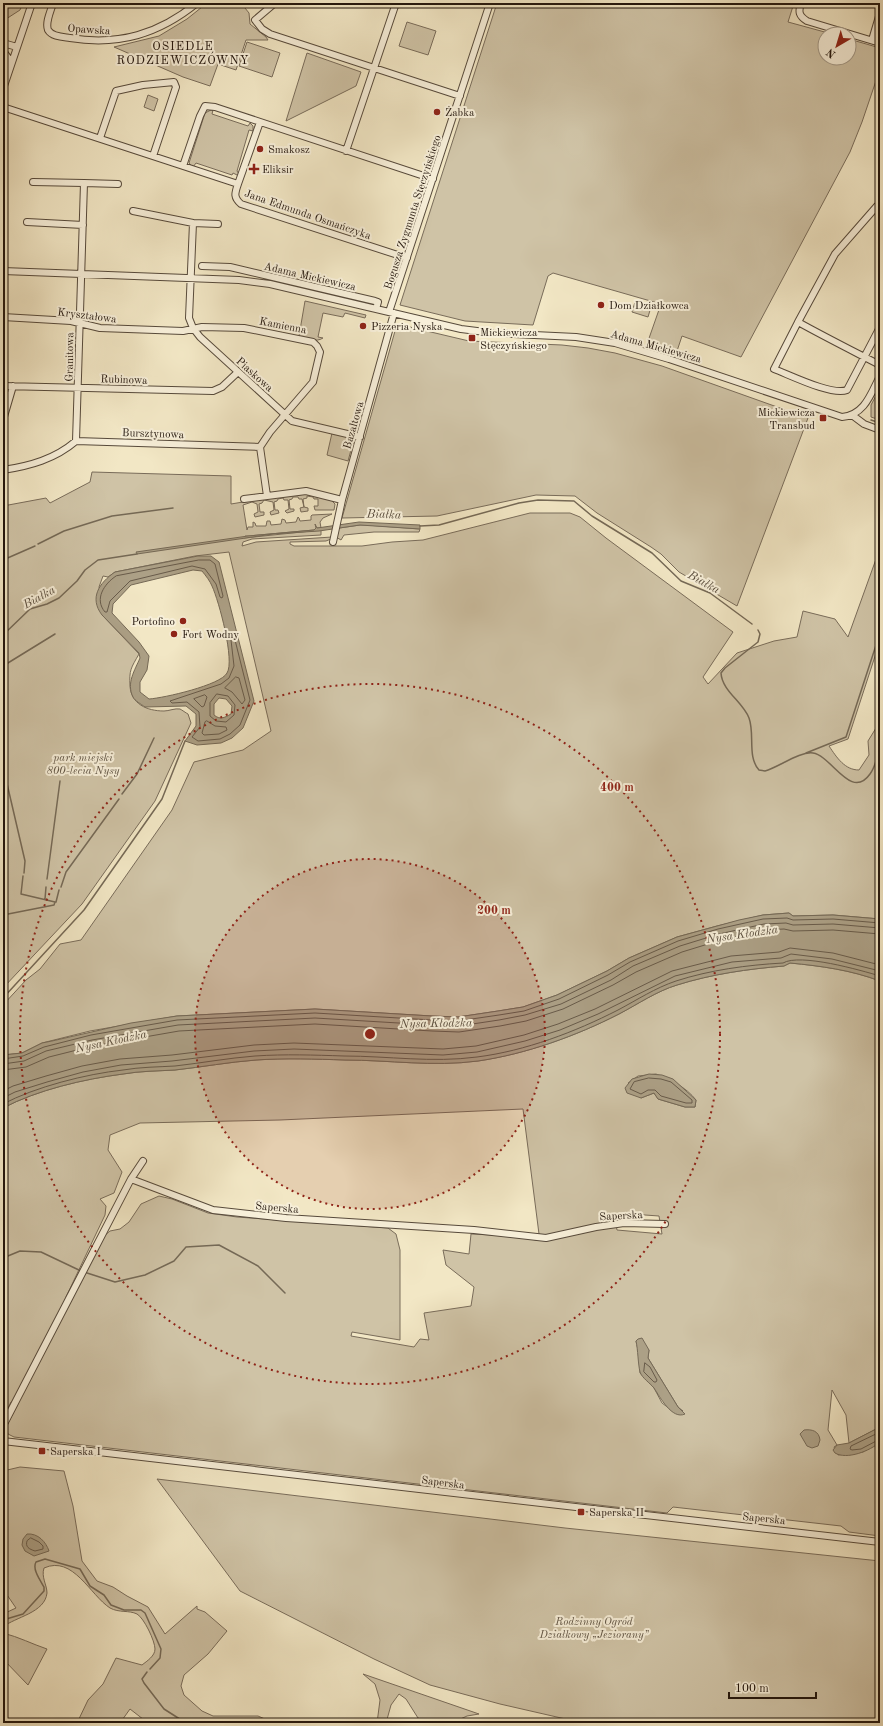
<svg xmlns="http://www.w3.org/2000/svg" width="883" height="1726" viewBox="0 0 883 1726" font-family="'Old Standard TT',serif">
  <rect width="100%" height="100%" fill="#f2e7c5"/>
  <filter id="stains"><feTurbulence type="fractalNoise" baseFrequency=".005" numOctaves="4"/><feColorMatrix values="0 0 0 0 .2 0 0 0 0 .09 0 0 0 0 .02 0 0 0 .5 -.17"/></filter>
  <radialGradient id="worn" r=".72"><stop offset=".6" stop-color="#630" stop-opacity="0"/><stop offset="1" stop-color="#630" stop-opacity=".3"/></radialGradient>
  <path fill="#cfc3a6" stroke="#796c5a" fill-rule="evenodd" d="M3,3H23L20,10L3,21Z
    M207,3H241L249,13L250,24L266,37L268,40H246L236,70L218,64L210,86L183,77L114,47L159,36L187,19Z
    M497,3H794L788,22L832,34H825V58H849V39L880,48V69L862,122L850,152L741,357L682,336L676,354L647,344L661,304L553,273L548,276L533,325L465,321L400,305Z
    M407,22L436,31L428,55L399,46Z
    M247,42L280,53L272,77L239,66Z
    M307,53L361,72L356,86L286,121Z
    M148,95L158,99L154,111L144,107Z
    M211,110H213L212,114L248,126L250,123L253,126V131L249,130L237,171L239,174V176L233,173L232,175L196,163L193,167L189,163L205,113Z
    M305,301L366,315L365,318L345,313L343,317L323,313L318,337L323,338C316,343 306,338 299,336Z
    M635,302L651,307L648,317L632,312Z
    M397,324L469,341L562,345L588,348L615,353L662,366L808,418L737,606L679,572L661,554L651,547L597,513L575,496L536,495L437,516L342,518Z
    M880,388V420L871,417V405Z
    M332,433L348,436V438L354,439L348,461L327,455Z
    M92,472L231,476V504L243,502V500L307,494L330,499L335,504L334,510H315L314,506H318V499H314L313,497L307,496V498L303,499L304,507L308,508V511L301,512L300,508L304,507L302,499H299L298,497H293L292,499L289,500L290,509H294V511L287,513L285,511L289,509L288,500H284L283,498L278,499L277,501L274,502L275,510H278L279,513L271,515L270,512L274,510L273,502L264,500L262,503L259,504L260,512H264V515L255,517L254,514L258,512L257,504L252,502L243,505L247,530L248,527H253V522L255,523L256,526H266L267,521H270L271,525L281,524L282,519L285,520L286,523L296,522L298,517L299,518L300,521L311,520V516L312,515L332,514L323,518L320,522L321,528H316L314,530L248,536H245L244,538L321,530V535L252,539L243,542L242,546L256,542L332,537L331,539L326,541L290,542V544L294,546H362L392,542L423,540L530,513H570L580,517L606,538L733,632L703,677L708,684L737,653L774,641L797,637L803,611L835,619L848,637L880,548V641L848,739L829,746C837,758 845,770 859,770L869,755L868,741L876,728L880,730V919L833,915L793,916L789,913L763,915L717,926L677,937L629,958L607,971L557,995L523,1007L498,1011L458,1017L432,1016L315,1009L177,1016L90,1031L42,1043L22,1053L3,1055V1005L26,980L40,969L60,944L81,940L172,810L194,762L243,750L271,731L229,552L195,556L115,572L108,577L103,576L99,587L105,618L139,654C131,668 129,670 130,686C131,704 147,711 164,711C169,711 175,708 180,709C182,710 186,713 188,714L191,723L155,801L82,904L3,988V506L46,498L50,503L90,482Z
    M360,525H366L420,529L419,532H374L344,535L341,540L336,537L339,528Z
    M790,963C821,966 851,970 880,981V1427L849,1443L846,1415L832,1390L828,1430L837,1445L834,1447L838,1455L863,1452L880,1442V1536L849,1532L841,1526L673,1507L667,1513L14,1437L8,1434L6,1427L17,1406L11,1402L3,1418V1108C37,1090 84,1079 123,1074C140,1071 158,1071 175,1070C202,1067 229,1062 256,1060C285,1058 315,1059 345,1060C389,1060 433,1067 478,1061C526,1054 576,1036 619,1014C638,1004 657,991 677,985C712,974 748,969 784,966ZM656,1074C671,1080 686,1087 696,1100L695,1107H685L658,1099L654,1093L641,1098L628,1083L638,1076ZM523,1109L539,1234L536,1240L514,1236L471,1234L469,1254L443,1250L446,1265L474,1287L471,1306L424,1313L429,1340L420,1339L414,1347L351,1336L352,1332L400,1340V1250L396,1234L388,1228L237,1217L208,1213L172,1199L159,1196L141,1204L129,1222L120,1229L110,1231L103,1237L71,1300L66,1297L105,1215L106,1206L100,1199L114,1193L122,1172L108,1150L110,1135L140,1123L280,1120ZM631,1214L659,1216L662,1234L617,1230L614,1215ZM636,1341L649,1350L648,1358L678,1407L683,1411L670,1409L662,1403L654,1388L640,1373L639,1354Z
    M20,1467L64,1471L73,1506L82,1561L97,1581L113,1587L127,1596L148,1607L165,1634L197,1606V1609L205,1612L227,1631L208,1654L184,1675L181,1686L184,1695L202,1711L213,1716H258L274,1723H148L130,1709L120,1723H77L88,1700L103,1684L116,1658L142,1665C147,1661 155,1656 155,1649C155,1641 144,1618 137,1614C129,1610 119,1613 110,1608C90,1595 73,1555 44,1568C41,1577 47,1585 47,1593C45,1613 15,1617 3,1627V1614L16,1608L3,1589V1471Z
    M157,1479L565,1528L880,1561V1723H583L500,1704L430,1685L374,1659L240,1591Z
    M3,1633C19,1637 32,1644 47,1649L28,1685L3,1659Z
    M363,1674L479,1714L467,1716L452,1723H430L418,1718L406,1699L399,1694L391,1705L386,1723H377L380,1700L375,1684Z"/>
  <path fill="#aca086" stroke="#756956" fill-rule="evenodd" d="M359,522L420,525V529L360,525L319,531L273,534L137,554L136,552L248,536L314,530L316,528L315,524L317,528Z
    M198,556H211L219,562L254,701L243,728L232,738L221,743L197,745L185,741L196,726V714L186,706L145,707C141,704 135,701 133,697C126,683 135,670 140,658L139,653L102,615C89,598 99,583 115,572ZM193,570L202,571C206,576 210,581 212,586C219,601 235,661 227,673C221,685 164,698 149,699L140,692V682L147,670L149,656L139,642L112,613L113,604L131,585ZM219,698L226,699L232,706L231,714C224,718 220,720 214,715V704Z
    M789,913L793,916L833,915L880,919V981C851,970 821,966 790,963L784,966C748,969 712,974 677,985C657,991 638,1004 619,1014C576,1036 526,1054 478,1061C433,1067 389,1060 345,1060C315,1059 285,1058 256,1060C229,1062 202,1067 175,1070C158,1071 140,1071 123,1074C84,1079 37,1090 3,1108V1055L22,1053L42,1043L52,1041L131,1023L177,1016L315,1009L432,1016L458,1017L498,1011L523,1007L557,995L607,971L629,958L677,937L739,920L763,915Z
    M649,1074L662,1075L673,1079L696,1100L695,1107H685L658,1099L654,1093L641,1098L627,1093L625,1088L632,1079Z
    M642,1338L649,1350L648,1358L678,1407L685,1414C672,1420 660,1397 654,1388C650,1383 642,1378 640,1372C638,1364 638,1350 636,1341L638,1339Z
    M880,1427V1442C870,1451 847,1460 835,1453L833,1450L837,1445L849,1443Z
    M804,1430C812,1429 819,1431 820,1440L818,1446L812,1448L807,1446L800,1434Z
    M27,1534C38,1533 46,1542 49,1551L34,1556L25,1551L22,1545L23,1539Z"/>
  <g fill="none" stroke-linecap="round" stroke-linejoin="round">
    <path stroke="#685b4a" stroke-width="1" d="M199,560H210L215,564L223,596L222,598L220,597L216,584L205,569L192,566L130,581L110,601L107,612H105C94,599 104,584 116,576Z
      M232,638L235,640L250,700L240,725L230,734L220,739L198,741L192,737L200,727L199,712L187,702L172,703L170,701L221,684L229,678L234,666L231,640Z
      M236,677L239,678L245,700L242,704L232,692L225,688Z
      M217,694L228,696L235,705L234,715L226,722L216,721L210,716V703Z
      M205,695L207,697L204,706L202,707L194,699Z
      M207,721L215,726L226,727L227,730L219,734L204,735L202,733L205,722Z
      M3,1059L23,1056L44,1047L91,1035L177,1020L315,1013L432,1020L458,1021L499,1015L524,1011L559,999L608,975L630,962L678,941L718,929L763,919L787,918L793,920L833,919L880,923
      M3,1064L24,1061L46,1051L92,1040L178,1025L315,1018L432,1025L459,1026L499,1020L525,1015L561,1004L611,980L633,966L680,946L719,934L764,924L786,923L793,925L833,924L880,928
      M3,1070L26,1067L49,1057L93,1046L179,1031L315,1024L432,1031L459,1032L500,1026L526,1021L563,1009L613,985L636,972L682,952L721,940L765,930L784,929L793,931L833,930L880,934
      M649,1078L661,1079L671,1082L692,1100V1103H686L661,1096L655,1090H648L641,1094L630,1089L634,1082Z
      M3,1091L13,1086L46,1076L82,1066L120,1059L172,1055L254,1045L294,1043L443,1049L476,1046L524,1035L558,1024L595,1009L672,971L731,956L779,952L790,948L833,953L880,965
      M3,1098L15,1092L47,1082L83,1072L121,1065L172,1061L254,1051L294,1049L443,1055L477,1052L525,1041L560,1030L598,1014L675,976L732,962L781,958L791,954L832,959L880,971
      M3,1104C35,1087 86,1074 123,1070C140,1067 158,1067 175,1066C202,1063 228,1058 255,1056C285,1054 314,1055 344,1056C388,1056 432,1063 477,1057C525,1051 575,1032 618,1010C637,1000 655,988 676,981C710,970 747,965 783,963C800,953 860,970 880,976
      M645,1363L650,1367L657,1380L656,1382H654L644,1372Z
      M880,1432L851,1446L850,1449L852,1450L861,1449L880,1439
      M31,1538L39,1542L43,1546V1549L35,1551C29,1549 25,1547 27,1541Z"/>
    <path stroke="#756956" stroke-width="1.5" d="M871,420L880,423
      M420,526L439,525L519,503L538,500L574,501L592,516L652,553L681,581L710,593L752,624
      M38,544L64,531L112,516L173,508
      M3,560L35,546
      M758,630L760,634L758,642L725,668L721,673C722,691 743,702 749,718C755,734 747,757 759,770L765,771C779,767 800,751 813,753C832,756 851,801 870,774C876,766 876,758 880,749
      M3,635L30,609L47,604L59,598L77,581L85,570L98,560L137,554
      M3,666L55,634
      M806,753L846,737L880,633
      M3,766L4,769
      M5,775L25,861L24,873
      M122,794L137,774L154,738
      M47,879L60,781
      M61,887L66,872L119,799
      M45,899L46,887
      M56,902L59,890
      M3,915L54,905L55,902L21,894L23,876
      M3,998L84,910L162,799L185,741
      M3,1258L20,1251L41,1252L81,1271
      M84,1272L115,1282L145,1275L174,1261L186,1247L219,1245L258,1266L285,1293
      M3,1620L23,1614L44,1591V1587C40,1580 32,1569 36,1562L45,1559L80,1569L90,1586L104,1595L111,1605L124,1610H141L145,1613L161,1649L160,1658L150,1669
      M147,1672L142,1679L144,1683L164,1709L186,1723"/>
    <defs>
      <path id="minor" d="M53,3C51,11 45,22 48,30C52,37 64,37 70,38C119,46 159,34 197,3
        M275,3L255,20L262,29L270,34L460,96
        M801,3C798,12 799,16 807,21L880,43
        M872,40L880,13
        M3,43L17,47
        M3,51L9,59V66
        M3,89L32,3
        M3,107L238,184C235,193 233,197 241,204L407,258
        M100,138L116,91L143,85L174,82L176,87L153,156
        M346,151L396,3
        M183,166L200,116L205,106L215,107L433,179
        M33,182L84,183L76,441
        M84,183L118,184
        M238,184L260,122
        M133,211L193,223L189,318L193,328L200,337L292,421L360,437
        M27,222L83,225
        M193,223L218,224
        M202,266L230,267L375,301L378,302L376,309
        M3,271L239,280L270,284L461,329L493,333L576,337L615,343L669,359L842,417C865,415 871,393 880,376
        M389,312L490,3
        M3,317L71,321L100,328L183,331L202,327L244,328L313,342L317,346L320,352L313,382L270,432L260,447
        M798,322L835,254L877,206L880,208
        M880,327L847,390C832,396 790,375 774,369L798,322C825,337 853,351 880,365
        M3,386L213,391L222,387L238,372
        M852,415L864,424L880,430
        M3,420L13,386
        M260,447L267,496
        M3,470C30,466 55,459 76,441L260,447
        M244,499L306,491L342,500
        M333,542L342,500L394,313
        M131,1179L213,1210L286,1218L474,1230L546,1238L596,1227L624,1223L665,1224
        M3,1426L131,1179L143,1161
        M3,1441L880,1542"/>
    </defs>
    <use href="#minor" stroke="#574a3b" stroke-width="8"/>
    <use href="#minor" stroke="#f7efd9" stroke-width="6"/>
  </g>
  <circle cx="370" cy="1034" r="175" fill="#8f2418" fill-opacity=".12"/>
  <g fill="none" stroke="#8f2418" stroke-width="2" stroke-dasharray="2 4">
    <circle cx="370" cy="1034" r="175"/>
    <circle cx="370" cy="1034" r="350"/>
  </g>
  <g fill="#8f2418" stroke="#f7efd9" stroke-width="1.5">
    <circle cx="437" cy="112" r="4"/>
    <circle cx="260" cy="149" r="4"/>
    <path d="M252 163h4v4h4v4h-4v4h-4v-4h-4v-4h4z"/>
    <circle cx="601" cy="305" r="4"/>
    <circle cx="363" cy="326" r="4"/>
    <rect x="468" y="334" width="8" height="8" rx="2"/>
    <rect x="819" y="414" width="8" height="8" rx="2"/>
    <circle cx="183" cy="621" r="4"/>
    <circle cx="174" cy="634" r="4"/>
    <rect x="38" y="1447" width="8" height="8" rx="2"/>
    <rect x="577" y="1508" width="8" height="8" rx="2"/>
  </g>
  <g text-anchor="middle" stroke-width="4" stroke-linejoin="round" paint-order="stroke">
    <g font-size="11" fill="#23160d" stroke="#f7efd9">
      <text transform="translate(89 29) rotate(4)" y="4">Opawska</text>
      <text transform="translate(412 212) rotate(-72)" y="4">Bogusza Zygmunta Stęczyńskiego</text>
      <text transform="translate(308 214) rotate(19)" y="4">Jana Edmunda Osmańczyka</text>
      <text transform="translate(310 276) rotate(13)" y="4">Adama Mickiewicza</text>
      <text transform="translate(87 315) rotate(7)" y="4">Kryształowa</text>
      <text transform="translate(283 325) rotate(11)" y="4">Kamienna</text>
      <text transform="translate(656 346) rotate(16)" y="4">Adama Mickiewicza</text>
      <text transform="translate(69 357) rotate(-89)" y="4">Granitowa</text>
      <text transform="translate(255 374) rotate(42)" y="4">Piaskowa</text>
      <text transform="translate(124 379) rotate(2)" y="4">Rubinowa</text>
      <text transform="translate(353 425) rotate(-74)" y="4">Bazaltowa</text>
      <text transform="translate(153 433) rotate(2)" y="4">Bursztynowa</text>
      <text transform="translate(277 1207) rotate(5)" y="4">Saperska</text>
      <text transform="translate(621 1215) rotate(-3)" y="4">Saperska</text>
      <text transform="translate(443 1482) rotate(7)" y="4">Saperska</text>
      <text transform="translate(764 1518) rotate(6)" y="4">Saperska</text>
    </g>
    <g font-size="11" fill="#23160d" stroke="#f7efd9" text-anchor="start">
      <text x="445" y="116">Żabka</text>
      <text x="268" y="153">Smakosz</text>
      <text x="262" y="173">Eliksir</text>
      <text x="609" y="309">Dom Działkowca</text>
      <text x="371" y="330">Pizzeria Nyska</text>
      <text x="480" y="336">Mickiewicza<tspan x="480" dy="13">Stęczyńskiego</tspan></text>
      <text x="815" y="416" text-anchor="end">Mickiewicza<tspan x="815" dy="13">Transbud</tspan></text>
      <text x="175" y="625" text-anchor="end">Portofino</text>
      <text x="182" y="638">Fort Wodny</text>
      <text x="50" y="1455">Saperska I</text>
      <text x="589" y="1516">Saperska II</text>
    </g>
    <g font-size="11" font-style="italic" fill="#5f5343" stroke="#f7efd9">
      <text x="83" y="761">park miejski<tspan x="83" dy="13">800-lecia Nysy</tspan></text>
      <text x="594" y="1625">Rodzinny Ogród<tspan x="594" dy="13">Działkowy „Jeziorany”</tspan></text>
    </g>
    <g font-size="12" letter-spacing="1" fill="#23160d" stroke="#f7efd9">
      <text x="183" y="50">OSIEDLE<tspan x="183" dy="14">RODZIEWICZÓWNY</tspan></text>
    </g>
    <g font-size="12" font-style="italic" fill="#5a4d3d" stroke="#f7efd9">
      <text transform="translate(384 514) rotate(2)" y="4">Białka</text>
      <text transform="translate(704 582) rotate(29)" y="4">Białka</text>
      <text transform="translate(39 597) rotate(-29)" y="4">Białka</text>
      <text transform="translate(742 934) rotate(-8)" y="4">Nysa Kłodzka</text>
      <text transform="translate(436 1023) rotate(-1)" y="4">Nysa Kłodzka</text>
      <text transform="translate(111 1041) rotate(-12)" y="4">Nysa Kłodzka</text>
    </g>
  </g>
  <circle cx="370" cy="1034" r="6" fill="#8f2418" stroke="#f7efd9" stroke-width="2"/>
  <g font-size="12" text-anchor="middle" font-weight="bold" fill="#8f2418" stroke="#f7efd9" stroke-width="4" stroke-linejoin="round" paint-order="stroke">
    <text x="617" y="791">400 m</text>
    <text x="494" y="914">200 m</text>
  </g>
  <rect width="883" height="1726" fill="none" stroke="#f2e7c5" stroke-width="16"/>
  <rect x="4" y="4" width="875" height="1718" fill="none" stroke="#23160d" stroke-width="2"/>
  <rect x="8" y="8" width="867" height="1710" fill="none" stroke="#23160d"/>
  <g transform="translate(837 46) rotate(218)"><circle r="19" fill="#f7efd9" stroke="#a29887"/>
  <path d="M0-3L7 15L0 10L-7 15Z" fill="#8f2418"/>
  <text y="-6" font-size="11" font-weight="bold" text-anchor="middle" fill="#23160d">N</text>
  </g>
  <path d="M729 1692v6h87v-6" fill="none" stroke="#23160d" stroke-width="2"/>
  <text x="735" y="1692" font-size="12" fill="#23160d" stroke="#f7efd9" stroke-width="3" paint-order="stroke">100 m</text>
  <rect width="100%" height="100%" filter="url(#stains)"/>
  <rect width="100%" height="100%" fill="url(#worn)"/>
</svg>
